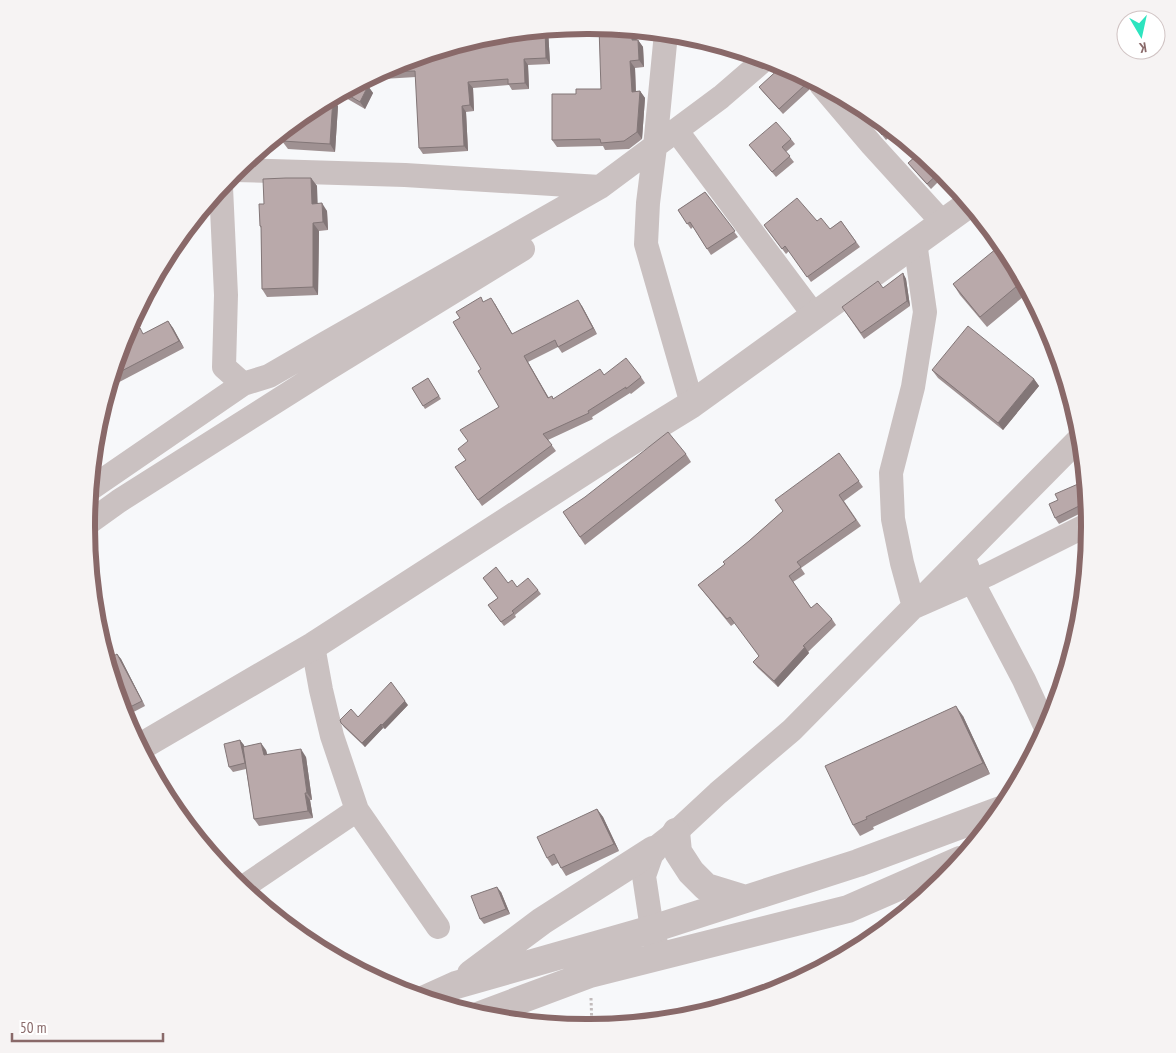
<svg xmlns="http://www.w3.org/2000/svg" width="1176" height="1053" viewBox="0 0 1176 1053" font-family="'PT Sans Narrow',sans-serif">
  <rect width="100%" height="100%" fill="#f7f8fa"/>
  <g fill="none" stroke-linecap="round" stroke-linejoin="round">
    <path stroke="#c2bbbb" stroke-width="3" stroke-dasharray="2.5 2.5" stroke-linecap="butt" d="M591,998L592,1028"/>
    <path stroke="#cac1c1" stroke-width="24" d="M666,33L655,147L648,203L646,244L692,404
      M821,85L872,145L943,223
      M676,130L814,315
      M235,170L405,175L600,187
      M221,187L226,295L224,367L243,384L269,376L326,343L600,187L721,97L765,59
      M915,242L925,312L913,387L891,473L893,519L902,563L914,607L989,574L1089,524
      M90,489L243,384
      M87,524L119,501L324,371L523,249
      M967,566L972,581L1024,680L1046,728
      M313,646L321,690L332,736L357,810L438,927
      M242,888L357,810
      M657,947L652,929L644,876L653,850L676,832L718,793L792,730L1078,440L1081,435"/>
    <path stroke="#cac1c1" stroke-width="28" d="M140,747L313,646L614,452L692,404L969,204
      M676,832L678,852L691,872L706,887L745,899
      M471,974L542,921L653,850
      M425,999L456,985L652,929L858,863L1001,810
      M480,1015L590,974L848,909L960,860"/>
  </g>
  <path fill="#9f9192" d="M548,29L550,64L528,65L529,89L512,90L509,85L473,88L474,111L466,112L468,151L423,154L419,148L416,77L383,79L379,72Z
    M636,33L637,40H638L643,47L644,67L635,68L636,91H640L645,98L642,139L629,149L605,150L603,146L557,147L552,140L576,94L601,89Z
    M360,82L368,86L373,93L365,109L339,94Z
    M808,82L809,90L783,114L763,92L759,87Z
    M338,106L335,152L288,149L282,141Z
    M866,109L943,172L945,175L931,189L912,168L908,163L914,157L892,134L886,140L863,112Z
    M791,139L795,144L786,152L794,162L776,177L749,145Z
    M311,178L317,186V203L327,211L328,230L319,231L318,295L267,297L262,289L261,228L260,226L264,204Z
    M705,192L738,237L711,255L693,227L691,229L678,210Z
    M817,221L830,229L841,221L860,247L811,282L789,251L786,254L764,225Z
    M1005,248L1029,292L987,327L960,295L953,284Z
    M903,273L906,279L910,306L864,339L842,307L883,288Z
    M484,302L495,304L512,334L582,306L597,334L562,353L558,347L528,362L549,398L553,399L604,375L641,377L645,383L631,394L630,393L592,417L593,419L548,440L556,451L482,506L455,467L466,460L468,441L499,407L481,369L460,318Z
    M168,321L173,328L184,348L108,388L124,336L144,334Z
    M932,370L1034,379L1039,386L1003,430L938,378Z
    M428,378L441,399L425,409L412,388Z
    M839,453L863,487L844,501L861,526L801,568L805,574L793,582L811,608L832,619L836,625L808,652L809,653L778,687L758,668L753,662L759,656L735,623L731,626L698,585L725,564L749,541L783,511Z
    M686,454L691,462L585,545L563,512Z
    M1085,481L1088,511L1083,512L1059,524L1055,518L1058,500Z
    M483,578L508,583L517,587L538,590L541,594L515,615L516,617L504,626L488,605L498,598Z
    M117,654L121,659L145,706L124,717L107,660Z
    M408,705L385,729L383,728L365,747L344,727L341,723L358,717Z
    M963,716L990,774L873,827L874,829L860,836L853,825Z
    M240,740L244,747L266,750L267,754L306,757L312,800H310L313,818L259,826L254,819L246,769L233,772L229,767Z
    M597,809L603,817L619,851L566,876L558,863L552,866L547,858Z
    M501,892L510,914L484,924L480,919Z"/>
  <path fill="#827677" d="M545,29H548L550,64L546,58Z
    M632,29L634,30L636,33L637,47L632,40Z
    M638,40L643,47L644,67L639,60Z
    M524,59L528,65L529,89L525,83Z
    M630,61L635,68L636,99L632,92Z
    M804,77L808,82L809,90L805,85Z
    M468,82L473,88L474,111L470,105Z
    M368,86L373,93L365,109L360,102Z
    M640,91L645,98L642,139L637,132Z
    M333,98L338,106L335,152L330,144Z
    M462,106L466,112L468,151L464,146Z
    M311,178L317,186L318,211L312,204Z
    M322,203L327,211L328,230L323,222Z
    M313,223L319,231L318,295L313,287Z
    M903,273L906,279L910,306L907,301Z
    M491,298L495,304L516,340L512,334Z
    M578,300L582,306L597,334L593,328Z
    M168,321L173,328L184,348L179,341Z
    M524,356L528,362L552,404L548,398Z
    M1034,379L1039,386L1003,430L998,423Z
    M805,647L809,653L778,687L774,681Z
    M117,654L121,659L145,706L142,701Z
    M405,701L408,705L385,729L382,725Z
    M956,706L963,716L990,774L983,763Z
    M381,724L383,728L365,747L362,743Z
    M240,740L244,745L249,768L245,763Z
    M261,743L266,750L269,762L264,755Z
    M301,749L306,757L312,800L307,793Z
    M305,793L310,800L313,818L308,811Z
    M597,809L603,817L619,851L614,844Z
    M497,887L501,892L510,914L506,909Z"/>
  <path fill="#b9a9aa" stroke="#827677" d="M599,27L632,29V40H638L639,60L630,61L632,92L640,91L637,132L624,141L601,143L600,139L552,140V94H576V89H601Z
    M545,29L546,58L524,59L525,83L508,84V79L468,82L470,105L462,106L464,146L419,148L415,71L379,72L396,63L490,35Z
    M783,65L802,75L804,77L805,85L779,109L759,87Z
    M360,82L368,86L360,102L343,92Z
    M332,98H333L330,144L282,141L283,131L310,109Z
    M866,109L867,110L941,171L927,184L908,163L915,157L888,129L882,135L863,112Z
    M776,122L791,139L782,147L790,156L772,172L749,145Z
    M286,178H311L312,204L322,203L323,222L313,223V287L262,289L261,226H260L259,204H264L263,179Z
    M705,192L735,231L707,249L690,222L687,224L678,210Z
    M797,198L817,221L821,218L830,229L841,221L856,242L807,277L785,246L782,249L764,225Z
    M1002,244L1005,248L1023,281L980,317L953,284Z
    M903,273L907,301L861,333L842,307L878,281L883,288Z
    M481,297L483,302L491,298L512,334L578,300L593,328L558,347L555,340L524,356L548,398L552,396L553,399L600,369L604,375L626,358L641,377L626,389V387L588,411L589,413L543,434L552,445L478,500L455,467L466,460L458,449L468,441L460,430L499,407L478,371L481,369L453,322L460,318L456,312Z
    M168,321L179,341L112,376L124,336L140,328L143,334Z
    M968,326L1034,379L998,423L932,370Z
    M428,378L439,396L423,406L412,388Z
    M668,432L686,454L580,537L563,512L585,497Z
    M839,453L859,481L839,495L856,520L797,562L801,567L789,576L811,608L817,603L832,619L803,646L805,647L774,681L753,662L759,656L730,617L727,619L698,585L725,564L723,562L749,541L783,511L775,500Z
    M1085,481L1087,506L1086,505L1079,506L1055,518L1049,504L1058,500L1055,494Z
    M496,567L508,583L512,580L517,587L528,578L538,590L512,611L514,613L501,622L488,605L498,598L483,578Z
    M117,654L142,701L122,711L107,660Z
    M391,682L405,701L382,725L381,724L362,743L341,723L340,720L351,709L358,717Z
    M956,706L983,763L866,817L867,819L853,825L825,766Z
    M240,740L245,763L229,767L224,744Z
    M261,743L264,755L301,749L307,793H305L308,811L254,819L243,747Z
    M597,809L614,844L561,868L554,854L547,858L537,837Z
    M497,887L506,909L480,919L471,896Z"/>
  <path d="M0 0H1176V1053H0ZM587 34H589A492 492 0 0 1 1081 526V527A492 492 0 0 1 589 1019H587A492 492 0 0 1 95 527V526A492 492 0 0 1 587 34Z" fill="#f6f3f3" fill-rule="evenodd"/>
  <path fill="none" stroke="#896969" stroke-width="6" d="M587 34H589A492 492 0 0 1 1081 526V527A492 492 0 0 1 589 1019H587A492 492 0 0 1 95 527V526A492 492 0 0 1 587 34Z"/>
  <g transform="translate(1141 35) rotate(171)"><circle r="24" fill="#ffffff" stroke="#d0c3c3"/>
  <path d="M0-4L9 19L0 12L-9 19Z" fill="#2de4bf"/>
  <text y="-8" font-size="14" font-weight="bold" text-anchor="middle" fill="#896969">K</text>
  </g>
  <path d="M12 1033v8h151v-8" fill="none" stroke="#896969" stroke-width="2.5"/>
  <text x="20" y="1033" font-size="15" fill="#896969" stroke="#ffffff" stroke-width="4" paint-order="stroke">50 m</text>
</svg>
